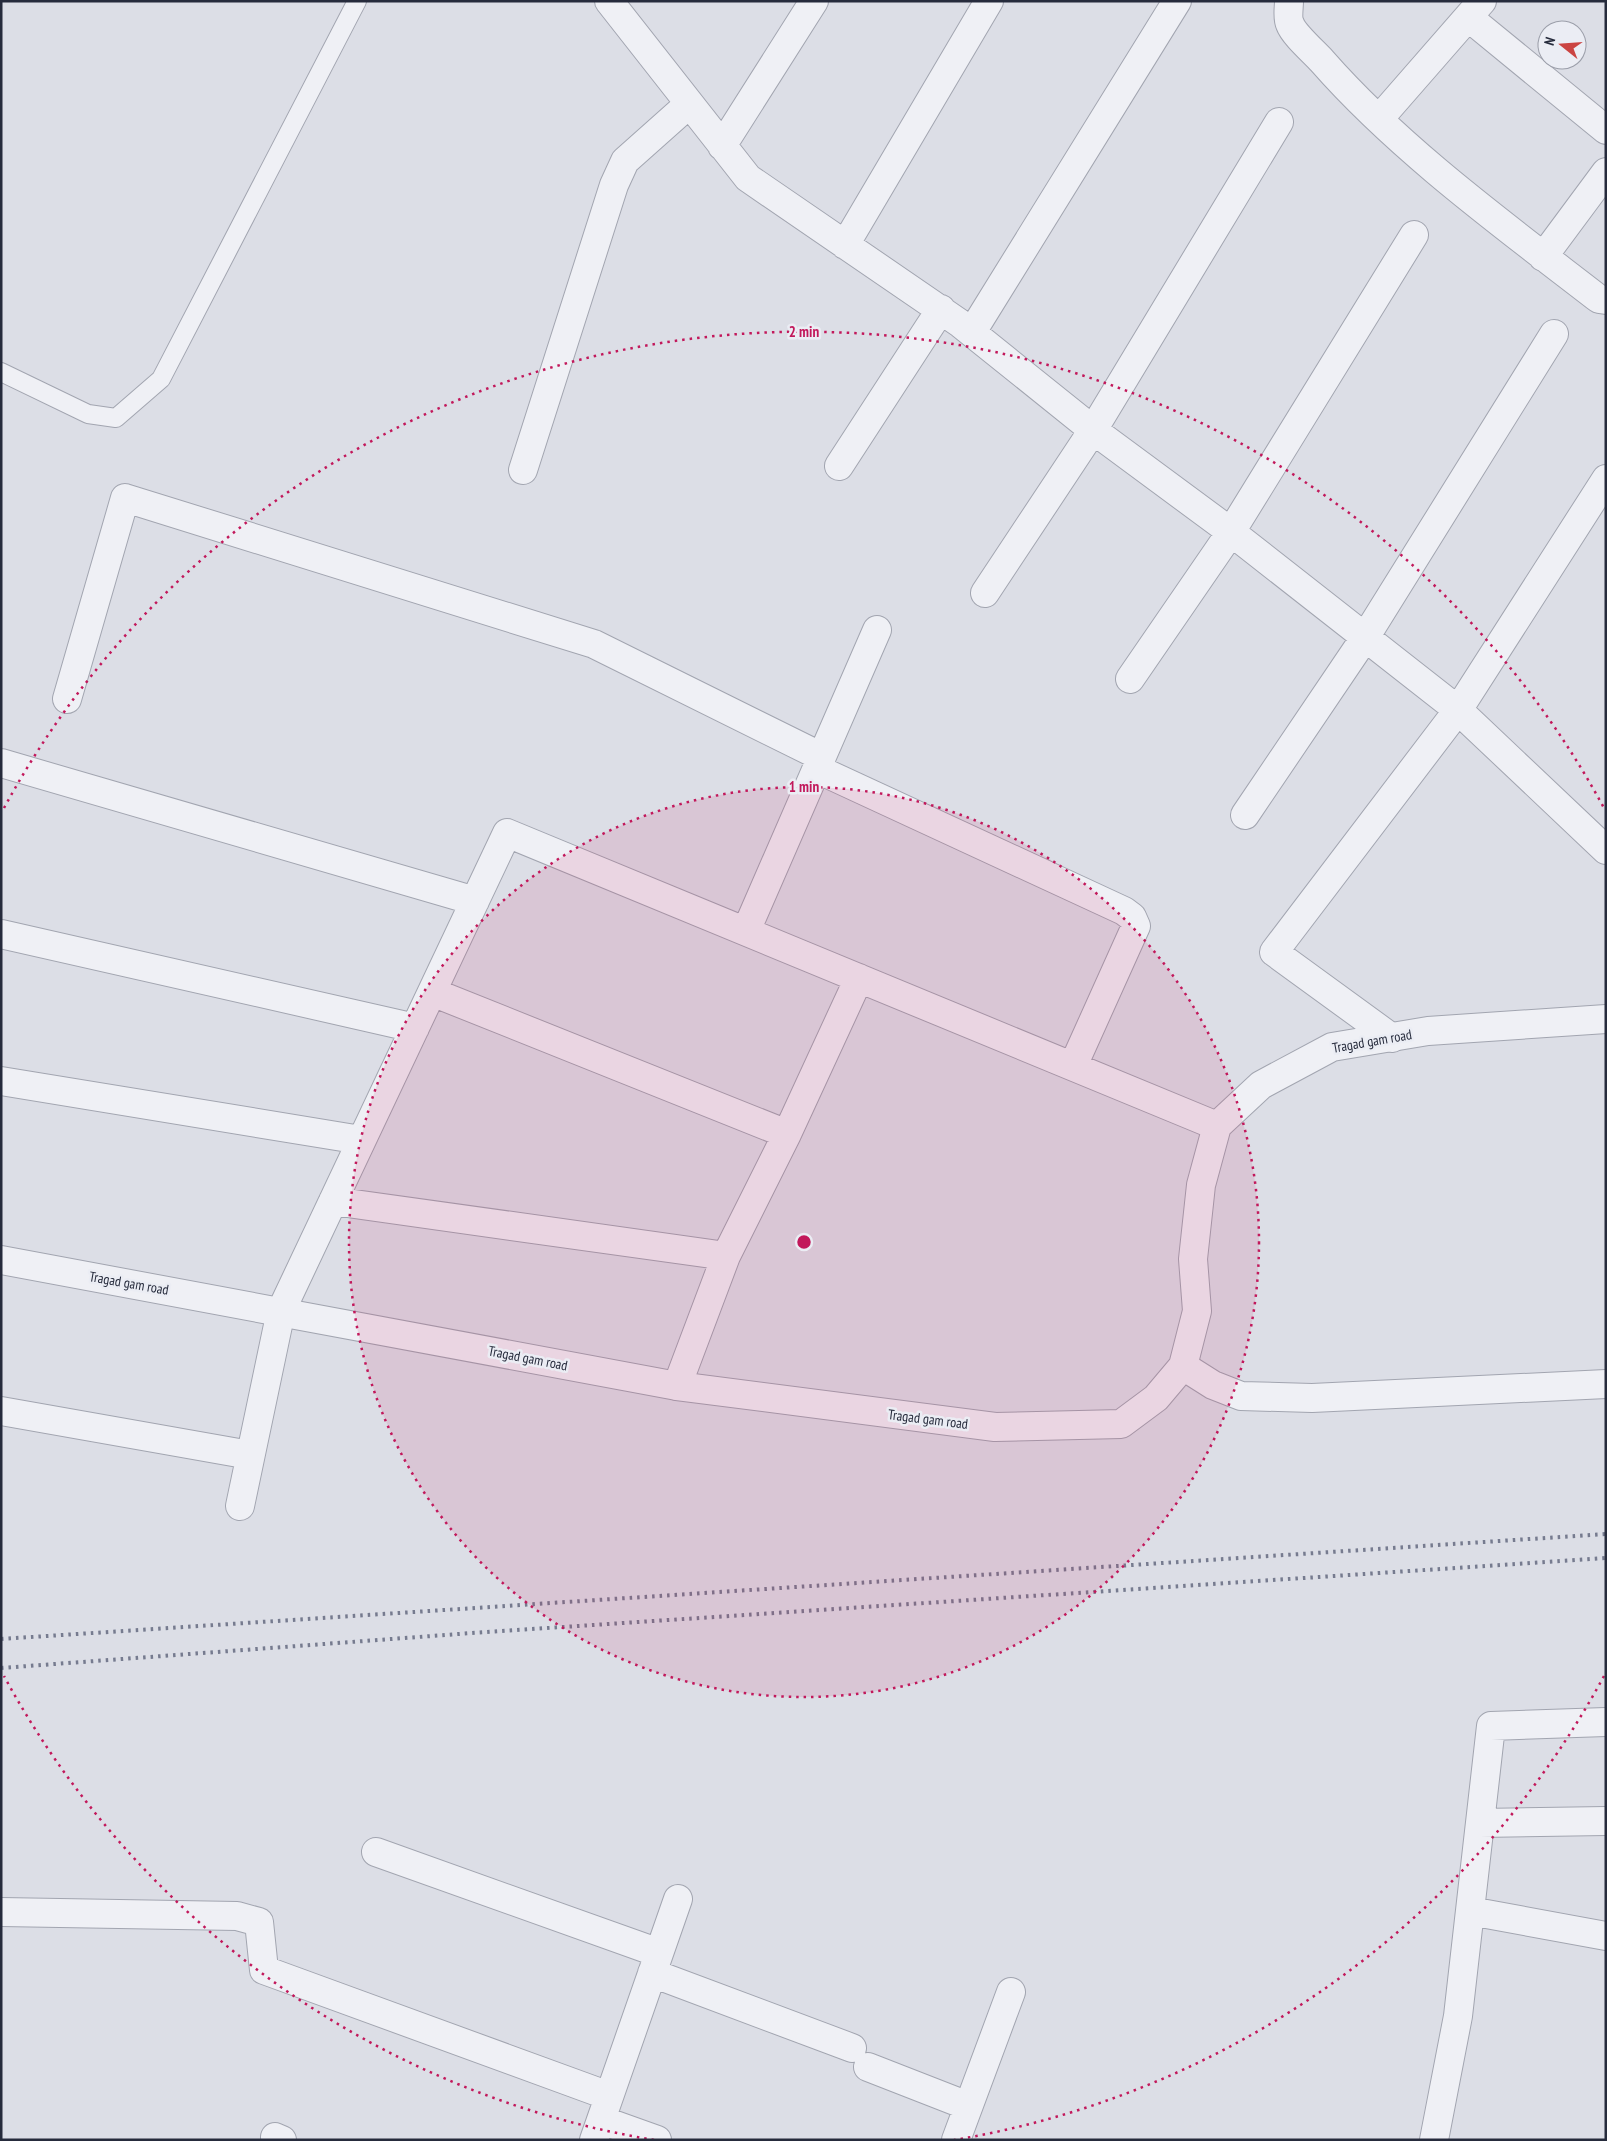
<svg xmlns="http://www.w3.org/2000/svg" width="1607" height="2141" viewBox="0 0 1607 2141" font-family="'PT Sans Narrow',sans-serif">
  <rect width="100%" height="100%" fill="#dcdee6"/>
  <g fill="none" stroke-linecap="round" stroke-linejoin="round">
    <defs>
      <path id="service" d="M1,372L88,414L116,418L161,379L357,1"/>
      <path id="minor" d="M609,1L748,178L961,324L1093,430L1231,532L1458,710L1274,952L1392,1038
        M1289,1C1289,8 1287,18 1290,24C1294,35 1314,52 1322,61C1400,150 1506,227 1599,299L1606,300
        M1468,17L1606,130
        M1379,119L1482,1
        M722,146L814,1
        M845,245L989,1
        M1543,257L1606,172
        M972,332L1177,1
        M839,466L941,309
        M523,470L614,185L625,161L689,104
        M1606,479L1458,710L1606,850
        M985,593L1093,430L1279,122
        M1130,679L1231,532L1414,235
        M67,699L125,498L594,644L822,757
        M1,763L475,901
        M817,769L1124,911L1132,917L1136,926L1073,1066
        M1245,815L1366,636L1554,334
        M746,931L877,630
        M1,934L415,1028
        M432,992L787,1134
        M1,1081L361,1140
        M333,1201L726,1256
        M1183,1366L1213,1385L1241,1396L1312,1398L1606,1384
        M677,1386L726,1256L787,1134L859,978
        M1,1411L250,1455
        M240,1506L281,1311L507,833L1217,1126
        M1480,1823L1606,1821
        M376,1852L659,1953
        M1470,1911L1606,1936
        M1,1912L237,1916L259,1922L264,1970L609,2096
        M652,1973L852,2048
        M868,2067L968,2106
        M601,2120L657,2140
        M275,2137L282,2140
        M594,2140L678,1899
        M956,2140L1011,1992
        M1434,2140L1458,2016L1491,1726L1606,1722"/>
      <path id="tertiary" d="M1,1260L677,1386L995,1427L1121,1424L1156,1398L1183,1366L1197,1311L1193,1259L1201,1185L1217,1126L1261,1085L1332,1047L1428,1031L1606,1019"/>
    </defs>
    <use href="#service" stroke="#a2a5b0" stroke-width="20"/>
    <use href="#minor" stroke="#a2a5b0" stroke-width="30"/>
    <use href="#tertiary" stroke="#a2a5b0" stroke-width="30"/>
    <use href="#service" stroke="#eff0f5" stroke-width="18"/>
    <use href="#minor" stroke="#eff0f5" stroke-width="28"/>
    <use href="#tertiary" stroke="#eff0f5" stroke-width="28"/>
    <path stroke="#767b8f" stroke-width="4" stroke-dasharray="2.5 5" stroke-linecap="butt" d="M1,1639L1606,1534
      M1,1668L472,1633L1606,1558"/>
  </g>
  <circle cx="804" cy="1242" r="455" fill="#c2185b" fill-opacity=".12"/>
  <g fill="none" stroke="#c2185b" stroke-width="2.5" stroke-dasharray="2.5 5">
    <circle cx="804" cy="1242" r="455"/>
    <path d="M1604 1676A910 910 0 0 1 954 2140M654 2140A910 910 0 0 1 4 1676M4 808A910 910 0 0 1 1604 808"/>
  </g>
  <g text-anchor="middle" stroke-width="5" stroke-linejoin="round" paint-order="stroke">
    <g font-size="14" fill="#262b3c" stroke="#ebedf4">
      <text transform="translate(1372 1041) rotate(-10)" y="5">Tragad gam road</text>
      <text transform="translate(129 1283) rotate(10)" y="5">Tragad gam road</text>
      <text transform="translate(528 1358) rotate(11)" y="5">Tragad gam road</text>
      <text transform="translate(928 1419) rotate(7)" y="5">Tragad gam road</text>
    </g>
  </g>
  <circle cx="804" cy="1242" r="8" fill="#c2185b" stroke="#ebedf4" stroke-width="2.5"/>
  <g font-size="15" text-anchor="middle" font-weight="bold" fill="#c2185b" stroke="#ebedf4" stroke-width="5" stroke-linejoin="round" paint-order="stroke">
    <text x="804" y="337">2 min</text>
    <text x="804" y="792">1 min</text>
  </g>
  <rect width="1607" height="2141" fill="none" stroke="#262b3c" stroke-width="5"/>
  <g transform="translate(1562 45) rotate(287)"><circle r="24" fill="#ebedf4" stroke="#9c9faa"/>
  <path d="M0-4L9 19L0 12L-9 19Z" fill="#cb4442"/>
  <text y="-8" font-size="14" font-weight="bold" text-anchor="middle" fill="#262b3c">N</text>
  </g>
</svg>
